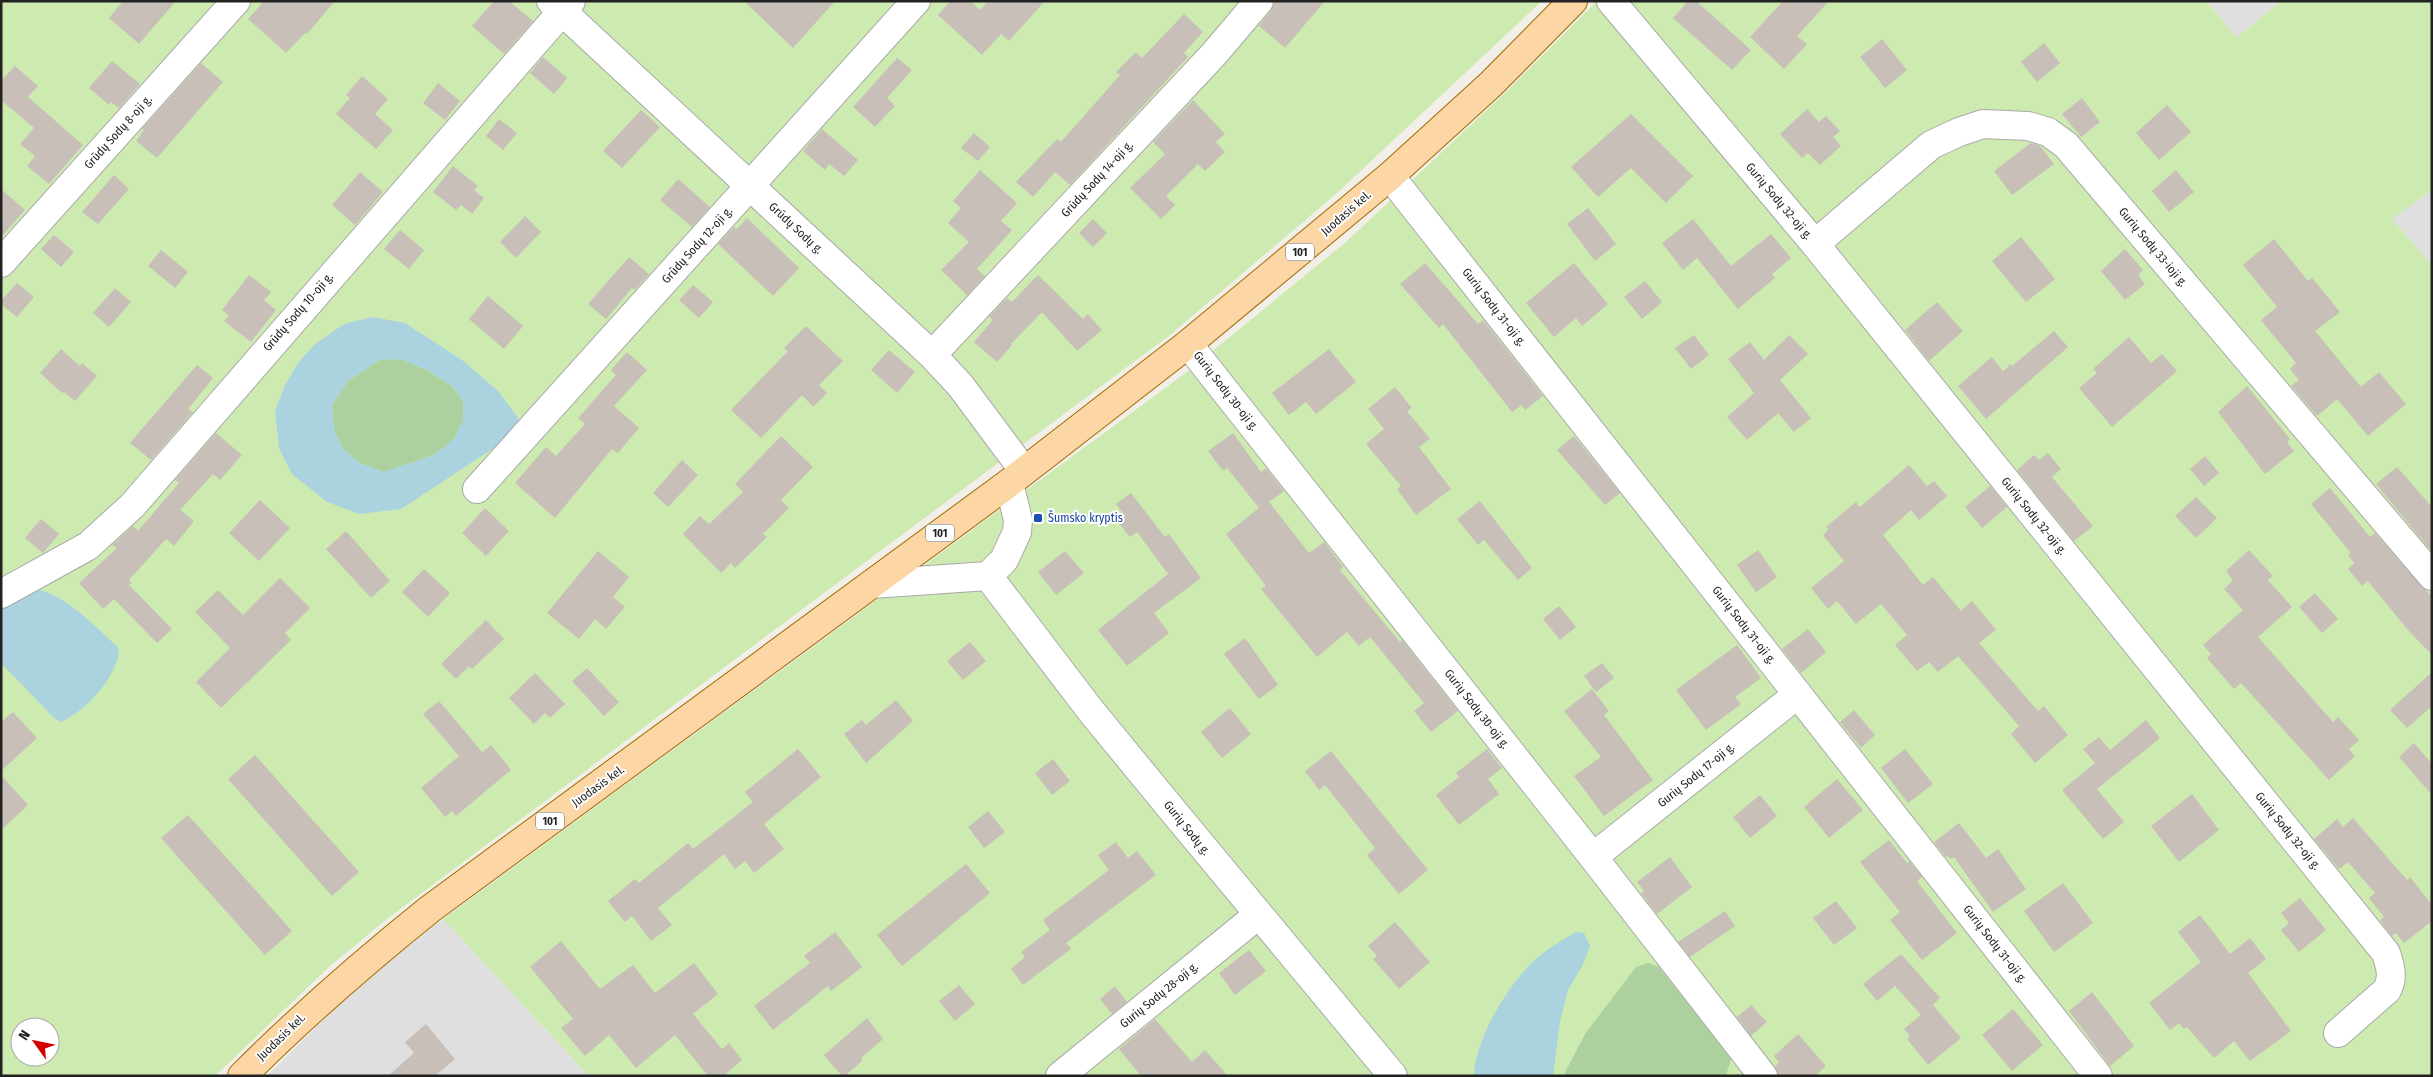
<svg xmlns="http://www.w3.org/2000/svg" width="2433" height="1077" viewBox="0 0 2433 1077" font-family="'Fira Sans Condensed',sans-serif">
  <rect width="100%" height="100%" fill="#f2efe9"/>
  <path fill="#e0dfdf" d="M2206,1H2281L2237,37Z
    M2432,190V265L2392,219Z
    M443,919L589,1076H267L351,992Z"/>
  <path fill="#cdebb0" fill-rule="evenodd" d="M1,1H1542L1336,194L1170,335L387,919L330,966L215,1076H1ZM20,1027H50V1057H20Z
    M1597,1H2206L2237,37L2281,1H2432V190L2392,219L2432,265V1076H1726L1730,1059L1585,1034L1563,1076H589L443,919L1187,372L1347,241L1507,91Z"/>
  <path fill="#add19e" d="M401,359L427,370L452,386L463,401V420L455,439L434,455L384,472L361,464L343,449L334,429L332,405L348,381L379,360Z
    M1648,963L1659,967L1731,1059L1726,1076H1563L1585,1034L1636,967Z"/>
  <path fill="#aad3df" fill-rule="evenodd" d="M373,317L405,323L462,360L498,391L519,419L506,440L401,509L359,514L327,502L292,474L279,448L275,411L285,385L298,363L314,345L344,324ZM401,359L427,370L452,386L463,401V420L454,439L434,455L384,472L361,464L343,449L334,429L332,405L348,381L379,360Z
    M37,589C69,597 94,626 117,646L119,653C113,681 87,710 61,722L54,718L1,663V609Z
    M1576,932L1584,933L1590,946L1582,966L1568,990L1560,1022L1553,1076H1474C1475,1037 1512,977 1543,953C1553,945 1565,939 1576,932Z"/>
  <path fill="#c7bfb8" d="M123,1H176L139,44L109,18Z
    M264,1H335L307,34L305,33L286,53L248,19Z
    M494,1H509L533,21L504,54L472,26Z
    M744,1H835L793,48Z
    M950,1H970L980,10L988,1H1045L1009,41L1001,34L982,55L938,15Z
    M1275,1H1325L1285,48L1259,26L1271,11Z
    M1688,1H1696L1751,50L1732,70L1673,18Z
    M1783,1H1829L1797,36L1807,44L1784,69L1750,37Z
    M1184,14L1203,32L1184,53L1188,57L1070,185L1055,172L1033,197L1016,182L1057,139L1061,142L1120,75L1116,72L1136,52L1142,58Z
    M1882,39L1907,70L1885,88L1860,57Z
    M2044,43L2060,63L2037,82L2021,62Z
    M543,57L567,78L554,94L530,73Z
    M897,58L912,70L887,98L895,106L875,127L853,107Z
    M112,61L140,84L119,108L111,102L109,105L89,88Z
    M201,63L223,82L157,158L136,141L144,130L142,129Z
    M15,66L38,86L28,97L83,145L49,184L27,166L35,156L20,144L34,128L1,100V81Z
    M362,76L388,99L375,114L393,130L376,149L336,114L350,98L346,95Z
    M438,83L460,101L445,120L423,103Z
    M2082,98L2100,122L2081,137L2062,114Z
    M1193,100L1225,134L1216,142L1225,152L1205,171L1198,164L1166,196L1175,205L1161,219L1130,188L1165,154L1153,142Z
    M2167,105L2191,132L2159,160L2136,133Z
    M1807,109L1819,122L1826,116L1840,131L1833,137L1841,146L1820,165L1808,153L1802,158L1780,134Z
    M641,110L660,127L622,168L603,151Z
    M1631,114L1693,176L1666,203L1631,168L1598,197L1571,167Z
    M499,119L517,133L503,150L486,136Z
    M822,129L858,160L844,176L829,164L825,170L803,151Z
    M974,133L990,147L978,161L961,148Z
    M2031,143L2040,146L2054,164L2012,195L1994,171Z
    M453,166L478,186L474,190L484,198L472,214L461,205L456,210L433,192Z
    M980,170L1017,203L1001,221L1012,230L977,269L985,276L967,295L941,270L969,242L948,223L961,208L953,201Z
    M2176,170L2194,192L2169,212L2152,191Z
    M360,172L383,192L355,225L332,205Z
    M114,175L129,189L98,224L82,212Z
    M678,179L710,207L692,227L660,200Z
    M1,189L25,210L1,237Z
    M1588,208L1616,244L1595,261L1567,224Z
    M525,216L541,232L516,258L500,242Z
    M747,218L799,268L773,296L718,244L734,227L737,229Z
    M1093,219L1107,233L1093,247L1079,233Z
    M1693,219L1731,266L1771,234L1791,258L1772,274L1775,278L1738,309L1697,258L1683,270L1662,243Z
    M400,230L424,250L409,269L384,249Z
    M54,235L74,252L61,267L41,249Z
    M2021,237L2055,279L2026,302L1992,261Z
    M2274,239L2308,281L2312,278L2340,312L2315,331L2361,387L2379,372L2406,404L2368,436L2337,399L2317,416L2291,386L2299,380L2290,369L2296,363L2261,320L2277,307L2243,265Z
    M2125,249L2143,270L2138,275L2145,284L2125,300L2101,271Z
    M161,250L188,272L175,288L148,266Z
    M629,257L649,274L635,290L632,288L606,319L588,304Z
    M1425,263L1478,324L1483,320L1543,396L1525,410L1522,405L1512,412L1443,324L1439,328L1400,284Z
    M1574,263L1608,304L1582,326L1576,318L1554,337L1526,303Z
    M249,275L271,292L264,300L276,310L251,342L224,321L229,316L222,310Z
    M1038,275L1083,319L1088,314L1102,330L1077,351L1042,312L1011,344L1012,345L997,362L974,342L993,320L989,317L1007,298L1012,302Z
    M1645,281L1662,302L1642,319L1624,297Z
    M17,283L34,297L17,317L1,304V301Z
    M693,285L713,302L699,318L679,300Z
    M115,288L131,302L109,327L93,313Z
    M488,296L523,326L504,349L469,319Z
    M1937,302L1963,331L1929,361L1905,330Z
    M806,326L843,361L819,385L827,393L813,407L802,395L761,438L731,410L788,351L784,348Z
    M2054,331L2068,347L1986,419L1958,386L1992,357L2003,371L2011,364L2012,366Z
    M1694,335L1709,355L1691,369L1675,348Z
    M1789,335L1808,354L1780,380L1811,418L1794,432L1778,413L1747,440L1727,417L1754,393L1728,359L1750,342L1764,360Z
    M2129,337L2151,363L2162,354L2177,371L2112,427L2079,388L2097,373L2093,369Z
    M61,349L80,366L82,363L97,376L75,401L64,392L62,393L40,373Z
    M1329,349L1356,382L1316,414L1306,402L1289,415L1272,393Z
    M889,350L915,372L897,393L871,370Z
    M627,352L647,370L614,406L639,428L618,453L612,449L555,518L515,483L546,447L556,456L585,424L578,418L616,375L611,370Z
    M197,365L213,378L188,409L193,412L151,460L130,443Z
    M2247,386L2290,439L2287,442L2294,451L2265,474L2218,412Z
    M1395,387L1412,408L1407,411L1430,439L1419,447L1451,489L1416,515L1397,489L1401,486L1366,444L1384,429L1368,409Z
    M216,433L242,455L220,480L213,474L180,510L194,521L174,546L166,539L129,580L132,583L129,585L172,629L157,643L114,599L103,609L79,583L117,548L112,545L133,526L138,531L179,483L175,480Z
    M1233,433L1261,472L1266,468L1284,491L1269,502L1309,553L1324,542L1343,567L1340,570L1400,642L1402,640L1458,711L1431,732L1414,711L1424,703L1370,637L1359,646L1347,632L1317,657L1261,589L1266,586L1226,534L1259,508L1227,468L1223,471L1208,451Z
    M781,436L813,467L781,500L789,508L763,534L767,537L735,568L731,563L721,573L683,534L700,516L709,524L743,492L735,484Z
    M1574,436L1620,493L1605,505L1557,450Z
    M2048,453L2061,469L2052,477L2093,526L2074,541L2017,470L2034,455L2039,460Z
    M2205,456L2219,473L2204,486L2190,469Z
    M682,460L698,475L668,507L653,493Z
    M1909,465L1927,486L1934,481L1947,496L1919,520L1911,510L1883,535L1923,585L1933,577L1961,611L1972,601L1996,630L1979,643L2038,711L2044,706L2068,735L2035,763L2011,734L2019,726L1958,656L1938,672L1929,662L1917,671L1895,645L1907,635L1881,604L1856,624L1837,601L1828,609L1811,588L1844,561L1823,535L1828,530L1826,527L1856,502L1860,507Z
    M2397,467L2432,507V552L2376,484Z
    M1990,486L2007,507L1982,528L1965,507Z
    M2330,488L2370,537L2375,533L2432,597V655L2407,629L2368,581L2362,586L2348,569L2354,563L2348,555L2351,553L2311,504Z
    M1131,493L1165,537L1169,534L1201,578L1154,613L1169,633L1127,666L1098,630L1168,574L1137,532L1130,537L1118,522L1125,516L1116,504Z
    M2196,497L2217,518L2196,538L2175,516Z
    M260,500L290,528L259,561L229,533Z
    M1480,501L1532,568L1518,580L1484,540L1478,545L1457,519Z
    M485,508L509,531L486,556L462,533Z
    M41,519L59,534L43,553L25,538Z
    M346,531L390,581L371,598L326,549Z
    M1758,550L1777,577L1756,592L1737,565Z
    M2249,550L2273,576L2268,580L2292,607L2258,637L2333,722L2338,717L2359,740L2349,749L2355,756L2329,780L2241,683L2234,689L2207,658L2211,654L2203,645L2243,610L2224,589L2233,580L2226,571Z
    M598,551L629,577L613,597L625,607L606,629L595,619L579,639L547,613Z
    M1065,551L1084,573L1056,595L1038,572Z
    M424,569L450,593L428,617L402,592Z
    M280,578L310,608L285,633L291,640L221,708L196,682L230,648L195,612L218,590L243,615Z
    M2315,593L2338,619L2322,633L2299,607Z
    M1559,606L1576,627L1560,640L1543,619Z
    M486,620L504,639L472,669L469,666L456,679L441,664Z
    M1808,629L1826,652L1801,673L1782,649Z
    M1245,638L1278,685L1259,699L1224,654Z
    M970,642L986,661L963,680L947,661Z
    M1737,645L1761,678L1735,697L1741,704L1706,730L1676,690Z
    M1602,663L1614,678L1596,692L1584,676Z
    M587,668L619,702L604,716L572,681Z
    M2432,672V706L2407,728L2390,710Z
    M535,673L565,704L550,718L545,713L534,724L509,698Z
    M1592,689L1609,711L1604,715L1653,780L1604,816L1574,776L1601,757L1564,711Z
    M896,700L913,721L866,763L844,734L862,720L866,725Z
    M439,701L482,752L491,745L511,770L456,816L452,811L445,817L421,788L459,756L423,714Z
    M1230,708L1251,734L1222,758L1201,732Z
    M1854,710L1875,735L1861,748L1840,722Z
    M13,712L37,738L1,771V722Z
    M2146,720L2160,738L2097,789L2124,822L2103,839L2062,790L2095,763L2083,749L2099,737L2110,750Z
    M2414,743L2432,764V795L2399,757Z
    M798,749L821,777L764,824L784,849L754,873L745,861L735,869L724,854L658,908L672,925L651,941L632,916L625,922L608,901L635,879L639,883L688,843L693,849L753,802L745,792Z
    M1487,749L1502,768L1488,779L1499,794L1459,825L1436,795L1459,777L1456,773Z
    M1905,749L1933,784L1908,803L1881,768Z
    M1331,751L1428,870L1399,894L1367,855L1375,848L1325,785L1319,790L1305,771Z
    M255,755L359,872L332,896L228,779Z
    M1053,759L1070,781L1052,795L1035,773Z
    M1,775L28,805L1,830Z
    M1837,779L1863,810L1829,838L1804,807Z
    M2192,794L2219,830L2179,862L2151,826Z
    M1760,795L1777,816L1750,838L1733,817Z
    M988,811L1005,832L984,848L968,827Z
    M188,815L292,931L265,955L161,838Z
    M2353,818L2407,880L2410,877L2432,905V921L2404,943L2396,933L2392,936L2380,920L2384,917L2369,898L2375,893L2348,862L2339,869L2314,839L2337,819L2343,827Z
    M1959,823L1986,858L1998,849L2026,889L1993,912L1954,857L1951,859L1948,856L1946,857L1934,842Z
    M1889,840L1907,863L1909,861L1922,877L1917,881L1957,933L1922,960L1890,920L1900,912L1860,862Z
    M1116,842L1128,858L1137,851L1156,875L1066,943L1071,949L1023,985L1011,969L1025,957L1021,952L1050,930L1043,920L1109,870L1098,855Z
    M1670,857L1692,887L1657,914L1641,893L1644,891L1637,882Z
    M966,864L990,893L902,966L877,935Z
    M2063,883L2093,923L2054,952L2024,911Z
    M2300,898L2326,930L2299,952L2281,930L2289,923L2281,913Z
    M1836,901L1857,928L1834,945L1813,918Z
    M1725,911L1735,926L1690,957L1678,942Z
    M2200,915L2230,954L2250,938L2266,959L2248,973L2291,1031L2250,1061L2234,1041L2214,1058L2187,1027L2184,1029L2179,1023L2170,1030L2149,1003L2201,962L2178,932Z
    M1395,922L1430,962L1399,989L1373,959L1377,956L1368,946Z
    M835,932L862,967L831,991L828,986L773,1030L754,1006L810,963L804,956Z
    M561,941L600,989L633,965L655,993L694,963L718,994L693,1014L722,1049L729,1043L742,1060L723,1076H708L675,1035L636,1068L609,1035L585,1056L561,1028L573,1019L530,967Z
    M1249,950L1266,971L1235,995L1219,973Z
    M1901,954L1940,998L1924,1013L1933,1005L1961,1038L1928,1065L1907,1039L1910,1036L1904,1029L1921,1015L1895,986L1877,1001L1863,984Z
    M959,985L975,1004L955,1021L939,1001Z
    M1115,986L1127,1002L1112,1014L1100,999Z
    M2092,992L2134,1046L2110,1066L2069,1011Z
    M1751,1005L1767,1022L1751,1036L1737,1017Z
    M2013,1009L2043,1045L2012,1071L1982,1035Z
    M867,1018L883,1039L861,1058L863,1060L845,1076H842L824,1055Z
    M1155,1019L1192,1062L1205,1050L1228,1076H1141L1119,1049Z
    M426,1024L455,1059L435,1076H388L414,1053L405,1042Z
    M1798,1034L1826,1066L1815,1076H1778L1775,1066L1779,1062L1774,1056Z"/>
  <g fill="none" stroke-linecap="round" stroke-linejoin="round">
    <defs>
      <path id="street" d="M551,1L932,355L960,385L1024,471
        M1611,1L1815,244L2386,953C2390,966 2394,977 2387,990L2338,1033
        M1390,176L2098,1076
        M1815,244L1931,145L1959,132L1983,124L2028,126L2048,132L2066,145L2432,576
        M1,263L236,1
        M1188,344L1593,857L1763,1076
        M932,355L1214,54L1259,1
        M477,489L916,1
        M988,576L1091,711L1169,806L1393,1076
        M872,584L988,576L1004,560L1017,532L1018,520L1009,483
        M1,594L88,546L132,506L571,1
        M1593,857L1798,694
        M1060,1076L1258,915"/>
      <path id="primary" d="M242,1076C302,1016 364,962 430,909L1009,483L1188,344L1390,176L1491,84L1573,1"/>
    </defs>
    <use href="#street" stroke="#a9a9a9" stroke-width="30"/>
    <use href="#primary" stroke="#a06b00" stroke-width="30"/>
    <use href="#street" stroke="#fff" stroke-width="28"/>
    <use href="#primary" stroke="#fcd6a4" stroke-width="28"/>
  </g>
  <rect fill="#1a4fb4" stroke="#fff" stroke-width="2" x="1033" y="513" width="10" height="10" rx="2.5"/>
  <g text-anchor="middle" stroke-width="4" stroke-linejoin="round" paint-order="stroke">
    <g fill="#fff" stroke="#646464" stroke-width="1">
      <rect x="1286" y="243.5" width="28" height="17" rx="4"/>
      <rect x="926" y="524.5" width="28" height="17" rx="4"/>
      <rect x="536" y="812.5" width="28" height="17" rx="4"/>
    </g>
    <g font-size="11" font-weight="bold" fill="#222">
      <text x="1300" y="256">101</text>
      <text x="940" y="537">101</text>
      <text x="550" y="825">101</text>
    </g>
    <g font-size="12" fill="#222" stroke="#fff">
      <text transform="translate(118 132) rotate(-48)" y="4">Grūdų Sodų 8-oji g.</text>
      <text transform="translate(1097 179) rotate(-47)" y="4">Grūdų Sodų 14-oji g.</text>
      <text transform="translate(1779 201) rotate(50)" y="4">Gurių Sodų 32-oji g.</text>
      <text transform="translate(1346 213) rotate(-41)" y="4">Juodasis kel.</text>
      <text transform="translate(796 228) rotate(43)" y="4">Grūdų Sodų g.</text>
      <text transform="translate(697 245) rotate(-48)" y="4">Grūdų Sodų 12-oji g.</text>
      <text transform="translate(2153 247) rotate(50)" y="4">Gurių Sodų 33-ioji g.</text>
      <text transform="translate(1494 307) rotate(52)" y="4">Gurių Sodų 31-oji g.</text>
      <text transform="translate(298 312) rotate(-49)" y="4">Grūdų Sodų 10-oji g.</text>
      <text transform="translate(1226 391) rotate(52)" y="4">Gurių Sodų 30-oji g.</text>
      <text transform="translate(2034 516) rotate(51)" y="4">Gurių Sodų 32-oji g.</text>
      <text transform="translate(1744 625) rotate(52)" y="4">Gurių Sodų 31-oji g.</text>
      <text transform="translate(1477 709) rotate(52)" y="4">Gurių Sodų 30-oji g.</text>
      <text transform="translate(1696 775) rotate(-39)" y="4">Gurių Sodų 17-oji g.</text>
      <text transform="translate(598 786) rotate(-36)" y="4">Juodasis kel.</text>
      <text transform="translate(1187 828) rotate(51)" y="4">Gurių Sodų g.</text>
      <text transform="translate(2288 831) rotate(51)" y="4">Gurių Sodų 32-oji g.</text>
      <text transform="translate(1995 944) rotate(52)" y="4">Gurių Sodų 31-oji g.</text>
      <text transform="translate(1159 995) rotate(-39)" y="4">Gurių Sodų 28-oji g.</text>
      <text transform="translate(281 1037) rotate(-44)" y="4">Juodasis kel.</text>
    </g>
    <g font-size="12" fill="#164399" stroke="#fff" text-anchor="start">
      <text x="1048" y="522">Šumsko kryptis</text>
    </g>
  </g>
  <rect width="2433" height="1077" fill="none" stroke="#222222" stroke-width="5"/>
  <g transform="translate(35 1042) rotate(303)"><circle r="24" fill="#ffffff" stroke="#a7a7a7"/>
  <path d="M0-4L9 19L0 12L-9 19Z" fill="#d40000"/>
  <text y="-8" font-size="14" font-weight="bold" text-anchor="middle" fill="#222222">N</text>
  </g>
</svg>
